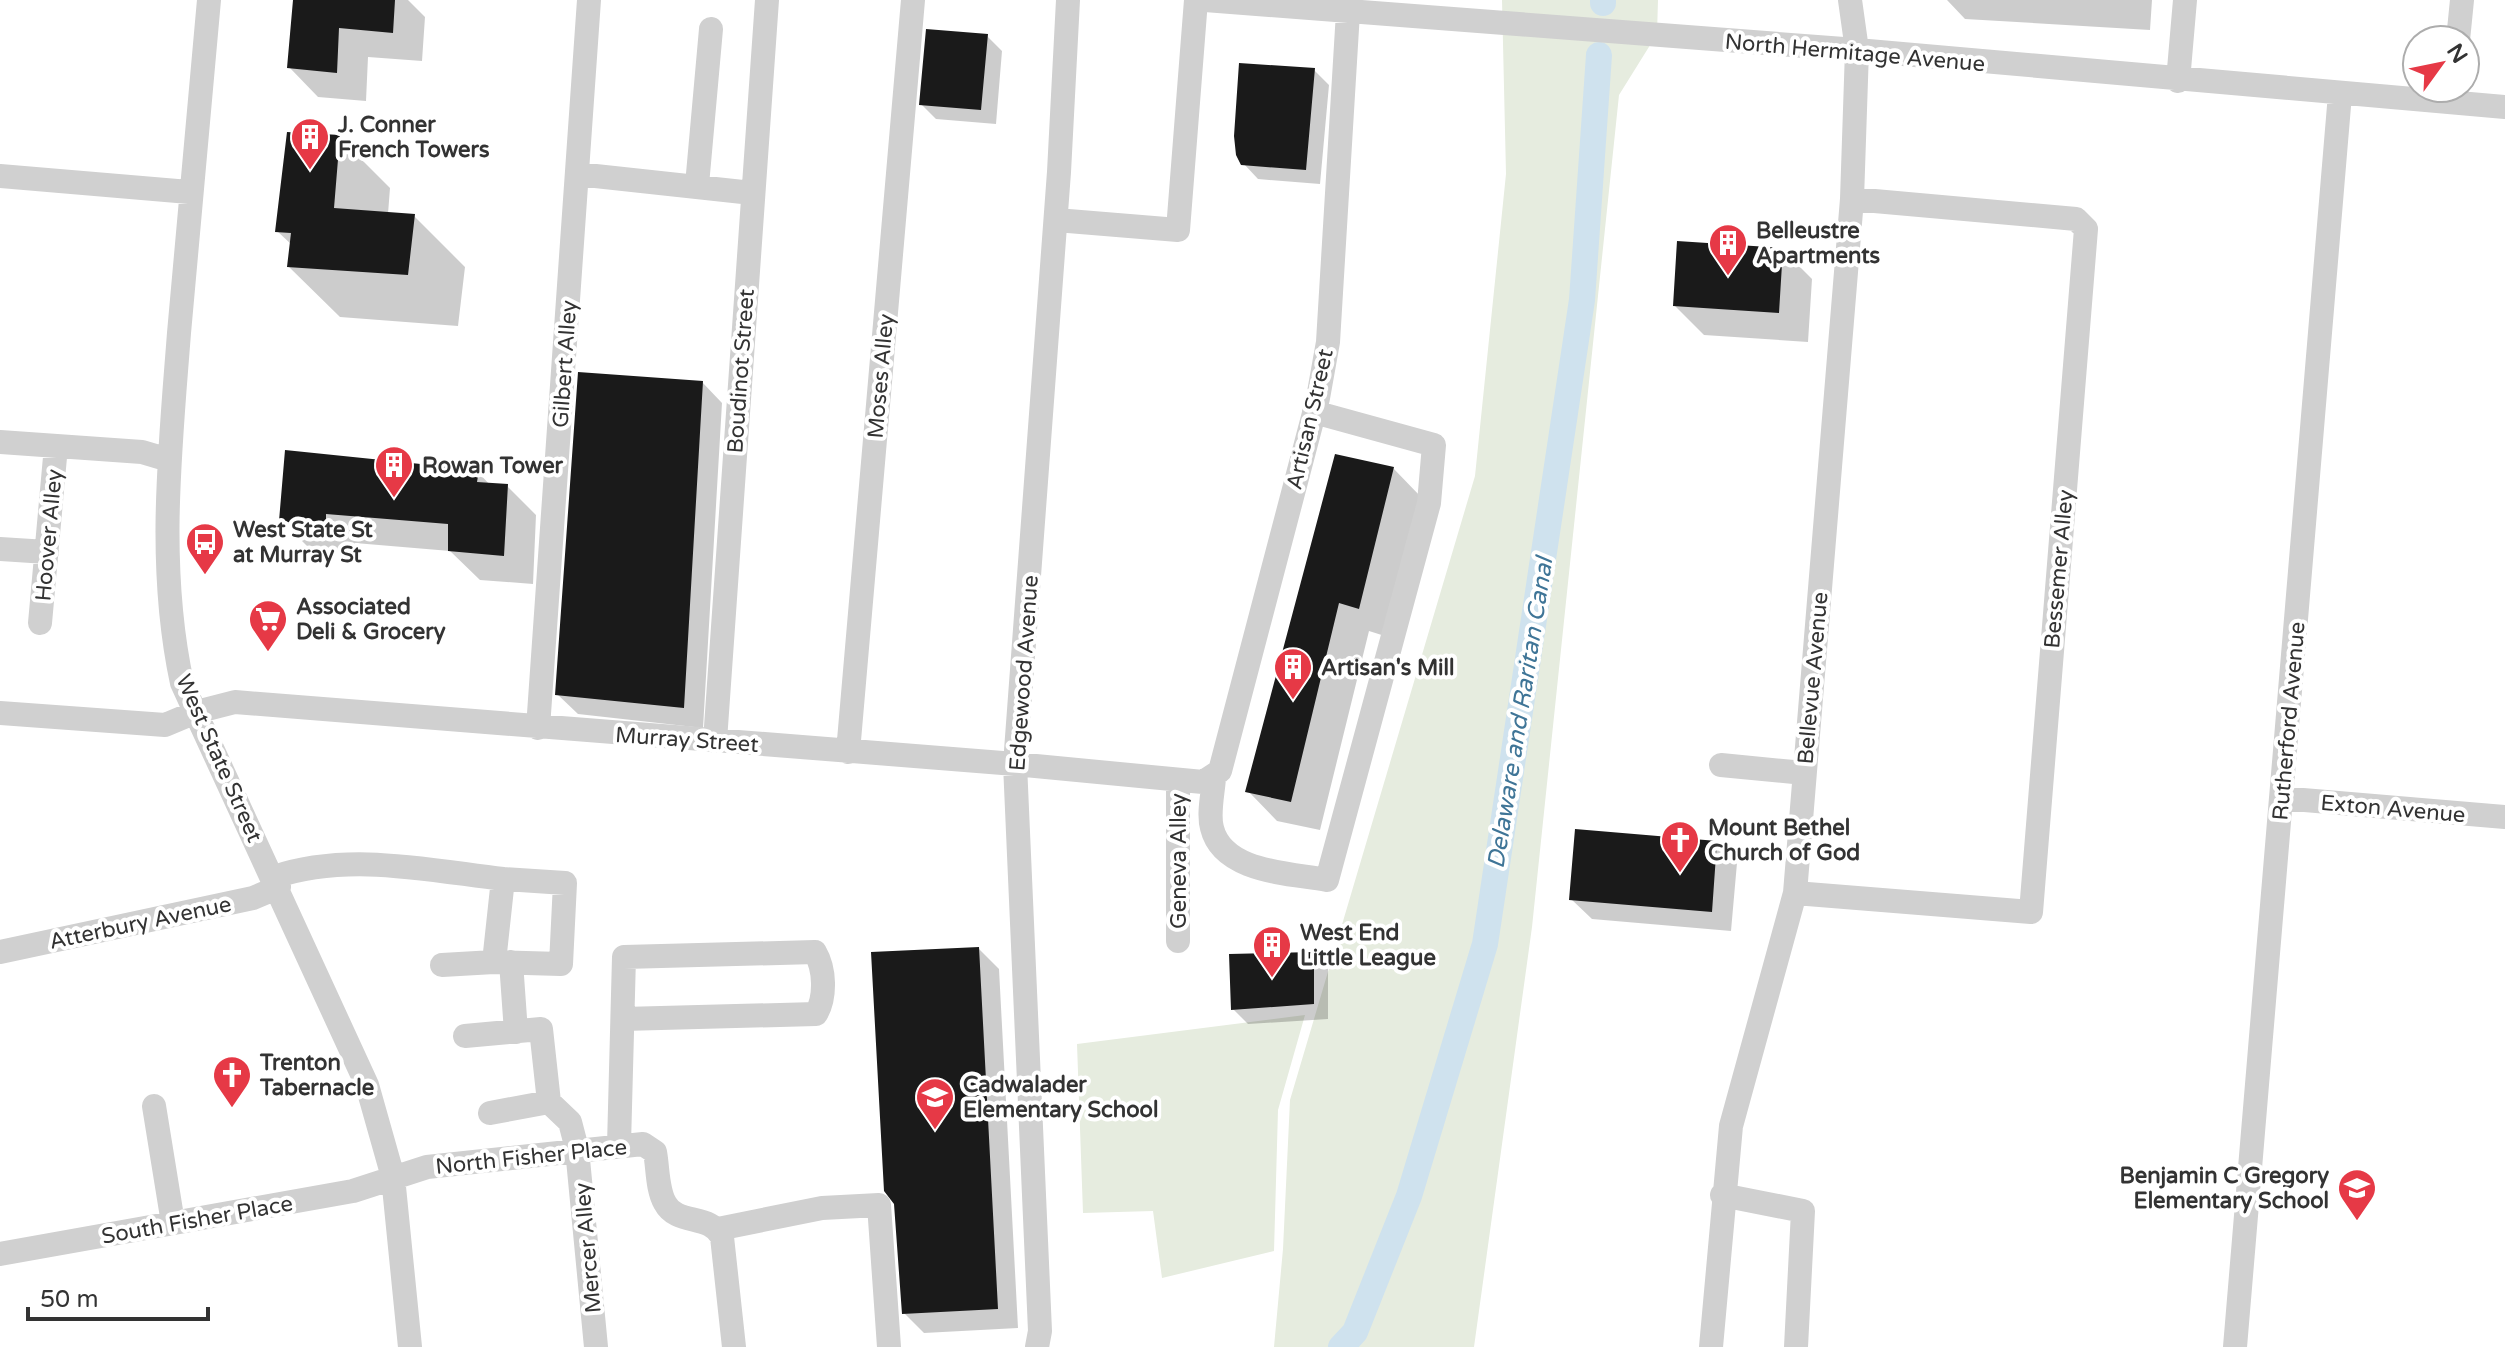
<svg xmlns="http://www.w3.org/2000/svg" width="2505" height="1347" viewBox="0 0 2505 1347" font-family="'Varela Round',sans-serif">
  <rect width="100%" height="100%" fill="#fff"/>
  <path fill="#e6ecdf" d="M1502,0H1658L1657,34L1619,95L1532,927L1474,1347H1274L1283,1249L1290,1100L1475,476L1506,174Z
    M1305,1015L1278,1110L1274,1251L1162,1278L1153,1211L1083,1213L1077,1044Z"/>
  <path fill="#0003" d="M295,0H408L425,17L422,61L368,57L366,101L318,97L289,67Z
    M1947,0H2152L2150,30L1965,19Z
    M987,36L1002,51L996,124L936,119L921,104Z
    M1314,70L1329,85L1320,184L1258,179L1243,163Z
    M339,137L390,188L388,214L414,216L465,267L458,326L340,317L289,267L292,245L277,231Z
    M1783,250L1812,279L1808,342L1704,335L1675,306Z
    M702,382L722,403L703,728L578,714L557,694Z
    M1393,468L1422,498L1388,637L1369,631L1320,830L1277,821L1248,791Z
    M478,472L490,485L507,486L536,515L533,584L480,580L450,551L355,543L354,554L311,550L281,520Z
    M1716,843L1737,863L1731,931L1592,919L1571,899Z
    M979,949L999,969L1018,1328L924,1333L904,1313Z
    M1313,954L1328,969V1019L1248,1024L1233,1009Z"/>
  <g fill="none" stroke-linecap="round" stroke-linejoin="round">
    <path stroke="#cfe2ee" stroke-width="26" d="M1603,3V0
      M1341,1347L1355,1332L1409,1196L1485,944L1582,300L1599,55"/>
  </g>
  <path fill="#1a1a1a" d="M293,0H395L393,33L339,28L337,73L287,68Z
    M926,29L988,34L981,110L919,105Z
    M1239,63L1315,68L1306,170L1241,165L1236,155L1234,136Z
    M287,132L340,135L334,208L415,214L408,275L287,267L291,233L275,232Z
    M1677,241L1783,248L1779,313L1673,306Z
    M578,372L703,381L684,708L555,695Z
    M285,450L479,470L477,482L508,484L504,556L448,551V524L326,514V526L279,521Z
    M1335,454L1394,467L1359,609L1339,603L1291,802L1245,792Z
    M1575,829L1717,841L1712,912L1569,900Z
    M979,947L998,1309L902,1314L894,1204L884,1191L871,952Z
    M1314,952V1004L1231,1010L1229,954Z"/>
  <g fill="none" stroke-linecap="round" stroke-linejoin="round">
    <path stroke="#d0d0d0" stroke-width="24" d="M209,0C198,111 188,222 179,333C170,451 157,567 182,683L367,1085L393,1177L410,1347
      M1205,0L1857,50L2505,107
      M2458,40L2462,0
      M2178,81L2185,0
      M577,174L752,193
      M0,176L189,192
      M697,185L711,29
      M1056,220L1178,230L1196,0
      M0,442L142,452L169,460
      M0,549L47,552
      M40,623L56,446
      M0,713L165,725L196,712L235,702L1015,764L1203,782L1220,771L1318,398L1328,342L1348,12
      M538,728L589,0
      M715,741L767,0
      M848,752L913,0
      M1721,765L1804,773
      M1214,778C1213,793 1208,814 1212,828C1223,873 1291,873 1327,880L1429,503L1434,445L1314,412
      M1178,780V941
      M2281,798L2505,817
      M274,877C348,852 427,870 503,879L494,962L442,965
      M1795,893L2031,912L2086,229L2076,219L1852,199
      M0,952L253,898L279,887
      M494,962L561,964L565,883L503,879
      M511,962L516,1032
      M465,1036L541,1029L549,1102
      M154,1106L173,1223
      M490,1113L549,1102L570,1122L577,1149L596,1347
      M619,1145L624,957L815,952C825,969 826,997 816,1014L623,1019
      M1722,1195L1803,1211L1796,1347
      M718,1229L822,1208L879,1205L889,1347
      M0,1254L353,1191L427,1167L643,1144L655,1152C658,1168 657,1189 665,1203C677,1226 710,1213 722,1237L734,1347
      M1037,1347L1040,1331L1015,764L1059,172L1068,0
      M1711,1347L1731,1126L1795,893L1852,199L1857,50L1850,0
      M2235,1347L2340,94"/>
  </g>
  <defs>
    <symbol id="building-pin" viewBox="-11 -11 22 30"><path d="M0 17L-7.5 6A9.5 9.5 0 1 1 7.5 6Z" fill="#e63946" stroke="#fff"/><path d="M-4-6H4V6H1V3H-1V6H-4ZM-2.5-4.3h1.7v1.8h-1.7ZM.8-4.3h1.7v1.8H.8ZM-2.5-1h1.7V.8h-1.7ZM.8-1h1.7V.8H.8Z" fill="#fff"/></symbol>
    <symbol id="bus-pin" viewBox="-11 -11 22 30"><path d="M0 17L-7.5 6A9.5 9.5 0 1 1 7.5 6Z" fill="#e63946" stroke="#fff"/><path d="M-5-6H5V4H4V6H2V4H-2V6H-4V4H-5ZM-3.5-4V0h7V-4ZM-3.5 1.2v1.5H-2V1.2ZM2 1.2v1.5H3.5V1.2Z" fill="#fff"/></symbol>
    <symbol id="supermarket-pin" viewBox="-11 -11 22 30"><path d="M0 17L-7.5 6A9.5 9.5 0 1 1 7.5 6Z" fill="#e63946" stroke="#fff"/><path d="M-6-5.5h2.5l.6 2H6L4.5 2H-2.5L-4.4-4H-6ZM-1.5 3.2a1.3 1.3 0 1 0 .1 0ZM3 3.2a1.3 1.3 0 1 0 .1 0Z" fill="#fff"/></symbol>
    <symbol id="church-pin" viewBox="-11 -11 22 30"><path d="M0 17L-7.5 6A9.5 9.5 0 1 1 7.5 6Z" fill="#e63946" stroke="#fff"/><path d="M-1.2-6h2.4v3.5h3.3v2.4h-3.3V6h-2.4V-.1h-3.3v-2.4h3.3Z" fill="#fff"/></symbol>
    <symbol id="school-pin" viewBox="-11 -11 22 30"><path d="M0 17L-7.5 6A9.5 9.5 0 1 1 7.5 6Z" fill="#e63946" stroke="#fff"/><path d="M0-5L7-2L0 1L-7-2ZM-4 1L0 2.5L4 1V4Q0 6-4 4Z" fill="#fff"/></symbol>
  </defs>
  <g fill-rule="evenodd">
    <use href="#building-pin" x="288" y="115" width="44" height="60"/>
    <use href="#building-pin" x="1706" y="221" width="44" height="60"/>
    <use href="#building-pin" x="372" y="443" width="44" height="60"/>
    <use href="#bus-pin" x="183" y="520" width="44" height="60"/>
    <use href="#supermarket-pin" x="246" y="597" width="44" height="60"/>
    <use href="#building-pin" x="1271" y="645" width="44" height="60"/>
    <use href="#church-pin" x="1658" y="818" width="44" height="60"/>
    <use href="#building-pin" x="1250" y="923" width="44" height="60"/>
    <use href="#church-pin" x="210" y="1053" width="44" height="60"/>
    <use href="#school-pin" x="913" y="1075" width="44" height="60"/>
    <use href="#school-pin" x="2335" y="1166" width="44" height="60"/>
  </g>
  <g text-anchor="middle" stroke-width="8" stroke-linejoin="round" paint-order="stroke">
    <g font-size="22" fill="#333" stroke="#fff">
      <text transform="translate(1855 52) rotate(5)" y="8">North Hermitage Avenue</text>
      <text transform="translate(564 364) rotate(-86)" y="8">Gilbert Alley</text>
      <text transform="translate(740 371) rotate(-86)" y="8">Boudinot Street</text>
      <text transform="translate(880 376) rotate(-85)" y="8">Moses Alley</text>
      <text transform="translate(1309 419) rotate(-77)" y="8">Artisan Street</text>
      <text transform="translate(48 535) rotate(-85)" y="8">Hoover Alley</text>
      <text transform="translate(2058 569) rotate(-85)" y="8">Bessemer Alley</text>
      <text transform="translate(1023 673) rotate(-86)" y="8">Edgewood Avenue</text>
      <text transform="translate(1812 678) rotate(-85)" y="8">Bellevue Avenue</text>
      <text transform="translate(2288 721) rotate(-85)" y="8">Rutherford Avenue</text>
      <text transform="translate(687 739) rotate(4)" y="8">Murray Street</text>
      <text transform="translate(220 758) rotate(66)" y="8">West State Street</text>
      <text transform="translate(2393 808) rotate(5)" y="8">Exton Avenue</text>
      <text transform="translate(1178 861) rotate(-90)" y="8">Geneva Alley</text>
      <text transform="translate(140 922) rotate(-12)" y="8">Atterbury Avenue</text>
      <text transform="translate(531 1156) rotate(-6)" y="8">North Fisher Place</text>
      <text transform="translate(197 1219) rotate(-10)" y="8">South Fisher Place</text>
      <text transform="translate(587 1248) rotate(-95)" y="8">Mercer Alley</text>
    </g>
    <g font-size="22" font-weight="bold" fill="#333" stroke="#fff" text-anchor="start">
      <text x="338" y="132">J. Conner<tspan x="338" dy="25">French Towers</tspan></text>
      <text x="1756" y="238">Belleustre<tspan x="1756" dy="25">Apartments</tspan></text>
      <text x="422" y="473">Rowan Tower</text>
      <text x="233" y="537">West State St<tspan x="233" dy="25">at Murray St</tspan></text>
      <text x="296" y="614">Associated<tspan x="296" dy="25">Deli &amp; Grocery</tspan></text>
      <text x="1321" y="675">Artisan's Mill</text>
      <text x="1708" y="835">Mount Bethel<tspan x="1708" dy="25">Church of God</tspan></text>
      <text x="1300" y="940">West End<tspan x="1300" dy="25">Little League</tspan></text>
      <text x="260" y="1070">Trenton<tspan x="260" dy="25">Tabernacle</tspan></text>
      <text x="963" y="1092">Cadwalader<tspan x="963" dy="25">Elementary School</tspan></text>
      <text x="2329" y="1183" text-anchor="end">Benjamin C Gregory<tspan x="2329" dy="25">Elementary School</tspan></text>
    </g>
    <g font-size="24" font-style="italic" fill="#3f7597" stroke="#fff">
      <text transform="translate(1520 713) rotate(-81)" y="8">Delaware and Raritan Canal</text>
    </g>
  </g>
  <g transform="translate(2441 64) rotate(57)"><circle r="38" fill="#ffffff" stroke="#adadad" stroke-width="2"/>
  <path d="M0-6L14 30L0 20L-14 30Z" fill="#e63946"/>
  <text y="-12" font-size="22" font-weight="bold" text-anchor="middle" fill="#333333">N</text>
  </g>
  <path d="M28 1307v12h180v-12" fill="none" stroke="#333333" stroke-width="4"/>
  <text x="40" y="1307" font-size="24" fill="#333333" stroke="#ffffff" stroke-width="6" paint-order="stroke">50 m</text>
</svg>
